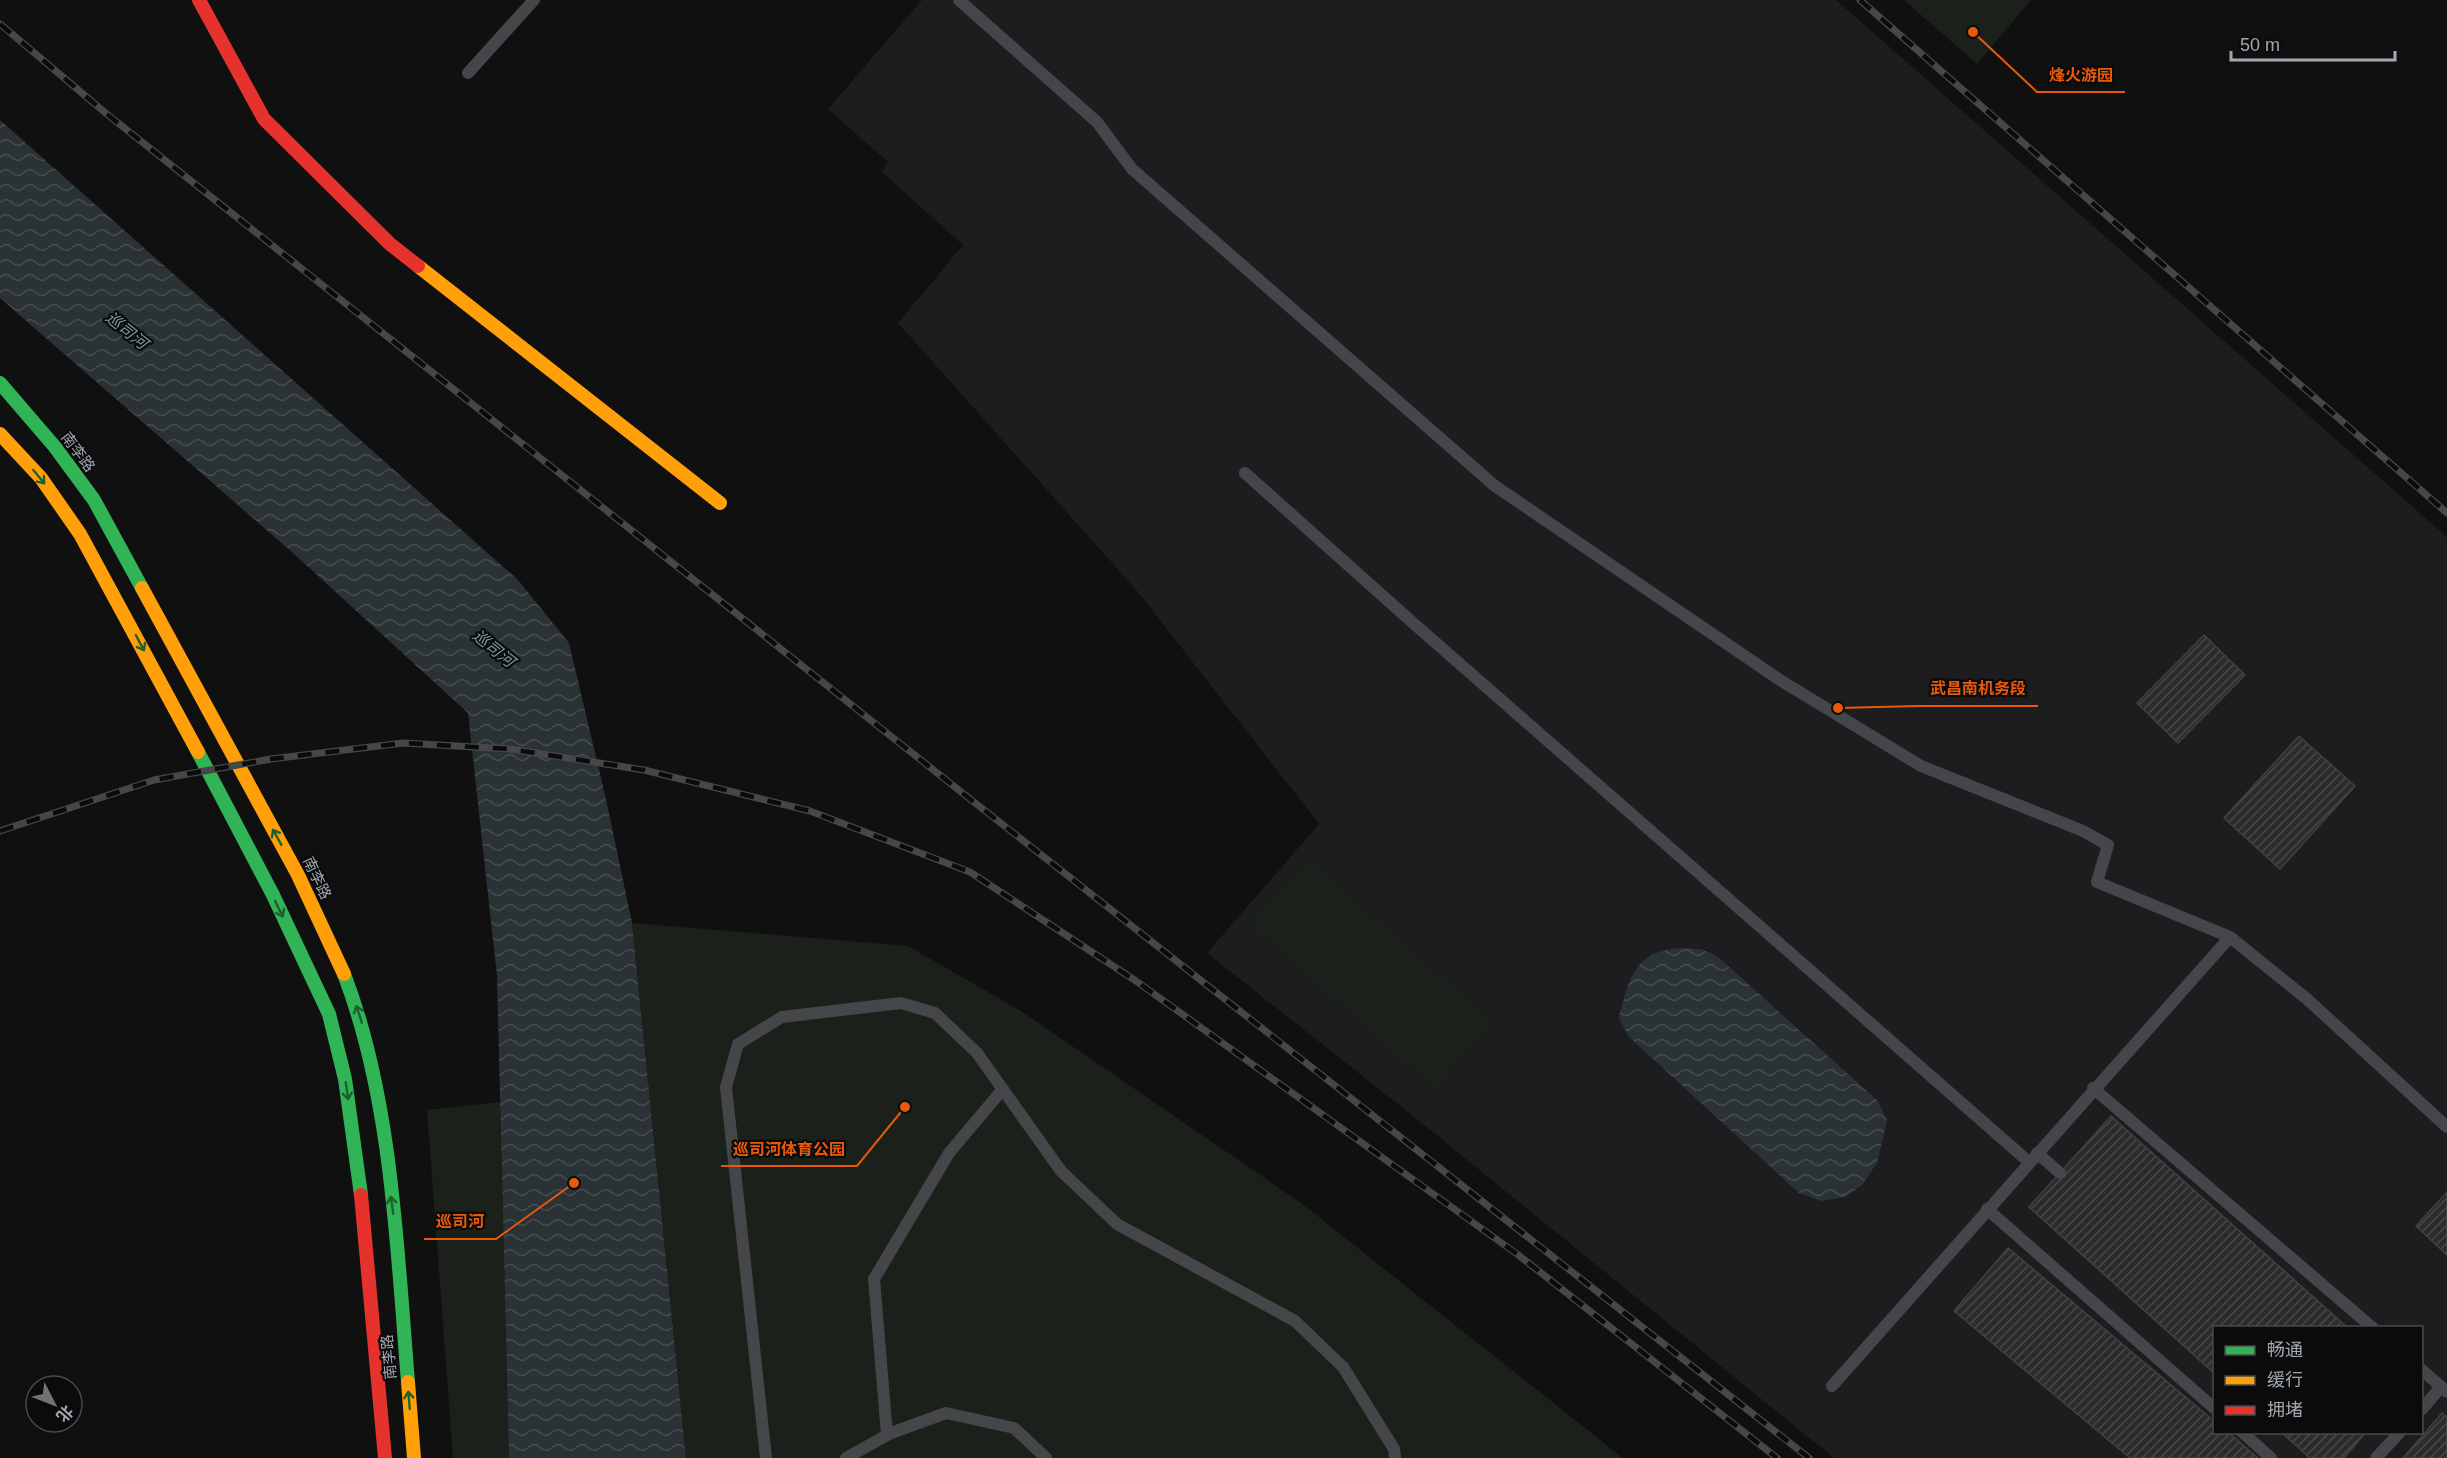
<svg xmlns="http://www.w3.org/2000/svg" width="2447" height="1458" viewBox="0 0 2447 1458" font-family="Arial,'Noto Sans SC',sans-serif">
  <defs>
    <pattern id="water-waves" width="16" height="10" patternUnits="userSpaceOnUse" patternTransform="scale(1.5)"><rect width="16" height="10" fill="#2a3236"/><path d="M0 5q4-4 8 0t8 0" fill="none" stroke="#464d51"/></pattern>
    <pattern id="building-hatch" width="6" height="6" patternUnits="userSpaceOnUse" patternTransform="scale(1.5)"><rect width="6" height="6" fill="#2c2c2d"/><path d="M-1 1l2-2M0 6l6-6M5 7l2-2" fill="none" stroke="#474849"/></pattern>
  </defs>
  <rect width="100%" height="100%" fill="#101011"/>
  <path fill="#1d1d1f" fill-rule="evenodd" d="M922,0H1836L2447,537V1458H1834L1418,1120L1207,953L1319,824L1138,592L898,323L963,245L882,172L888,162L828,109ZM2214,1328H2422V1432H2214Z"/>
  <path fill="#1b201b" d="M1904,0H2031L1977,64Z
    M1309,858L1495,1022L1435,1090L1248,924Z
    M632,923L908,946L1021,1011L1301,1203L1623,1458H686Z
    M500,1102L509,1458H453L427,1110Z"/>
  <path fill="url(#water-waves)" d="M0,120L518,580L569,643L606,799L632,923L686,1458H509L497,976L468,713L293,553L0,298Z
    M1681,948L1701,949L1717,956L1878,1101L1887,1120L1877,1163L1862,1185L1845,1197L1821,1201L1799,1193L1629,1037L1619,1018C1629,979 1634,951 1681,948Z"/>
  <path fill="url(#building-hatch)" stroke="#404144" stroke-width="1.5" d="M2204,635L2245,675L2178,743L2137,703Z
    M2299,736L2355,786L2280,869L2224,818Z
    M2111,1116L2348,1328H2214V1373L2029,1207Z
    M2447,1192V1255L2416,1226Z
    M2008,1248L2214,1421V1432H2228L2258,1458H2130L1954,1311Z
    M2442,1413L2447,1417V1458H2403Z
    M2281,1432H2366L2344,1458H2310Z"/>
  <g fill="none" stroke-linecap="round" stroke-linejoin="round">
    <path stroke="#454649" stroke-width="12" d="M959,0L1097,122L1132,169L1495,486L1780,680L1921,766L2083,831L2108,845L2097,882L2230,937L2307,999L2447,1127
      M468,73L534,0
      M1245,473L1412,622L2029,1162
      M2093,1088L2373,1328
      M2037,1153L2060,1173
      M1987,1209L2214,1408
      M2422,1370L2447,1392
      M1832,1386L2230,937
      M2422,1409L2441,1387
      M2242,1432L2271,1458
      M887,1435L874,1279L949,1153L1003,1089
      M766,1458L726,1087L738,1044L782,1017L901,1003L935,1013L977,1053L1061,1171L1117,1224L1295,1321L1343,1367L1394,1449L1395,1458
      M846,1458L891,1433L946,1413L1014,1428L1046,1458
      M2376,1458L2400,1432"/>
    <path stroke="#30b455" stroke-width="14" d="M0,383L55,447L94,500L142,588
      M198,752L273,895L329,1014L345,1079L361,1195
      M344,974C392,1099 397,1248 408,1382"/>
    <path stroke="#ff9f0a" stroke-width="14" d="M418,266L720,503
      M0,434L41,478L80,534L198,752
      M142,588L298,875L344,974
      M408,1382L414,1458"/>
    <path stroke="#e5322d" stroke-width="14" d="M199,0L264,119L390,244L418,266
      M361,1195L385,1458"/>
    <defs>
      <path id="rail" d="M1860,0L2447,513
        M0,24L108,115L965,795L1809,1458
        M0,831L154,780L271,759L403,743L510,749L644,770L810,811L970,872L1136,981L1517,1254L1777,1458"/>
    </defs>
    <use href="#rail" stroke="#464749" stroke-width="7"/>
    <use href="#rail" stroke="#0b0b0c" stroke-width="4.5" stroke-dasharray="14" stroke-linecap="butt"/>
  </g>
  <defs><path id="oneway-shaft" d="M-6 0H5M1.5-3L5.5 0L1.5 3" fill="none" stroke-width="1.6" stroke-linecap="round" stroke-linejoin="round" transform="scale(1.5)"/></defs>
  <g stroke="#1e6030">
    <use href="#oneway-shaft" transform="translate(39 477) rotate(51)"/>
    <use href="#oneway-shaft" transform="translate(140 643) rotate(62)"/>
    <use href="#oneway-shaft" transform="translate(277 837) rotate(-119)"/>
    <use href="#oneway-shaft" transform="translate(279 909) rotate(64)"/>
    <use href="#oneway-shaft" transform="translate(359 1014) rotate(-108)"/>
    <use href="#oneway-shaft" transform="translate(347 1091) rotate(82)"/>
    <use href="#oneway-shaft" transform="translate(392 1205) rotate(-98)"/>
    <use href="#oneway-shaft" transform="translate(409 1400) rotate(-95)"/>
  </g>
  <g text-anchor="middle" stroke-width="4.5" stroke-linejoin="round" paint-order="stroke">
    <g font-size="15" fill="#a2a8b0" stroke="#0b0b0c">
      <text transform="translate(78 452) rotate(53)" y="5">南李路</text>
      <text transform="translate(317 878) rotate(64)" y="5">南李路</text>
      <text transform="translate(389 1357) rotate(-95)" y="5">南李路</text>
    </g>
    <g font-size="16" font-style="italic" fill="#7c99a9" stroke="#0b0b0c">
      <text transform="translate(127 330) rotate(39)" y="6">巡司河</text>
      <text transform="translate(494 648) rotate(39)" y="6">巡司河</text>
    </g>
  </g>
  <path fill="none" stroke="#e8590c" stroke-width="2" d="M1973 32L2037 92H2125M1838 708L1918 706H2038M905 1107L857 1166H721M574 1183L496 1239H424"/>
  <g fill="#e8590c" stroke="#0b0b0c" stroke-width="2">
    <circle cx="1973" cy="32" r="6"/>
    <circle cx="1838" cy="708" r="6"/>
    <circle cx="905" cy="1107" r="6"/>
    <circle cx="574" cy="1183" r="6"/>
  </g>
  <g font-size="16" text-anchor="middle" font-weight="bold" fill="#e8590c" stroke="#0b0b0c" stroke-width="4.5" stroke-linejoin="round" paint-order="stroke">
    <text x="2081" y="81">烽火游园</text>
    <text x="1978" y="694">武昌南机务段</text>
    <text x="789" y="1155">巡司河体育公园</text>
    <text x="460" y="1227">巡司河</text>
  </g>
  <rect x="2213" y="1326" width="210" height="108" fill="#0b0b0c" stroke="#474a4e" stroke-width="1.5"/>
  <rect x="2225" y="1346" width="30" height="9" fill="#30b455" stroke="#474a4e" stroke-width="1.5"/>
  <text x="2267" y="1356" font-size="18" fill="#a2a8b0">畅通</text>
  <rect x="2225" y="1376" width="30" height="9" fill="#ff9f0a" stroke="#474a4e" stroke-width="1.5"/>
  <text x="2267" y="1386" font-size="18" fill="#a2a8b0">缓行</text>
  <rect x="2225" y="1406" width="30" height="9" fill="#e5322d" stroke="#474a4e" stroke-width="1.5"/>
  <text x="2267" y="1416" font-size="18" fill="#a2a8b0">拥堵</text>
  <g transform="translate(54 1404) rotate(132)"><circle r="28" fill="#0b0b0c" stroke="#474a4e" stroke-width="1.5"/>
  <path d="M0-4.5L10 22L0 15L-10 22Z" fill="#6f7378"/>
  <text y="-9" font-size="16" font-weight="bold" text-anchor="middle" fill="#a2a8b0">北</text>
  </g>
  <path d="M2231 51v9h164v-9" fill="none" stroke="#a2a8b0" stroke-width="3"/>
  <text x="2240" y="51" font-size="18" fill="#a2a8b0" stroke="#0b0b0c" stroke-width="4.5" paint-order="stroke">50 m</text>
</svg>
